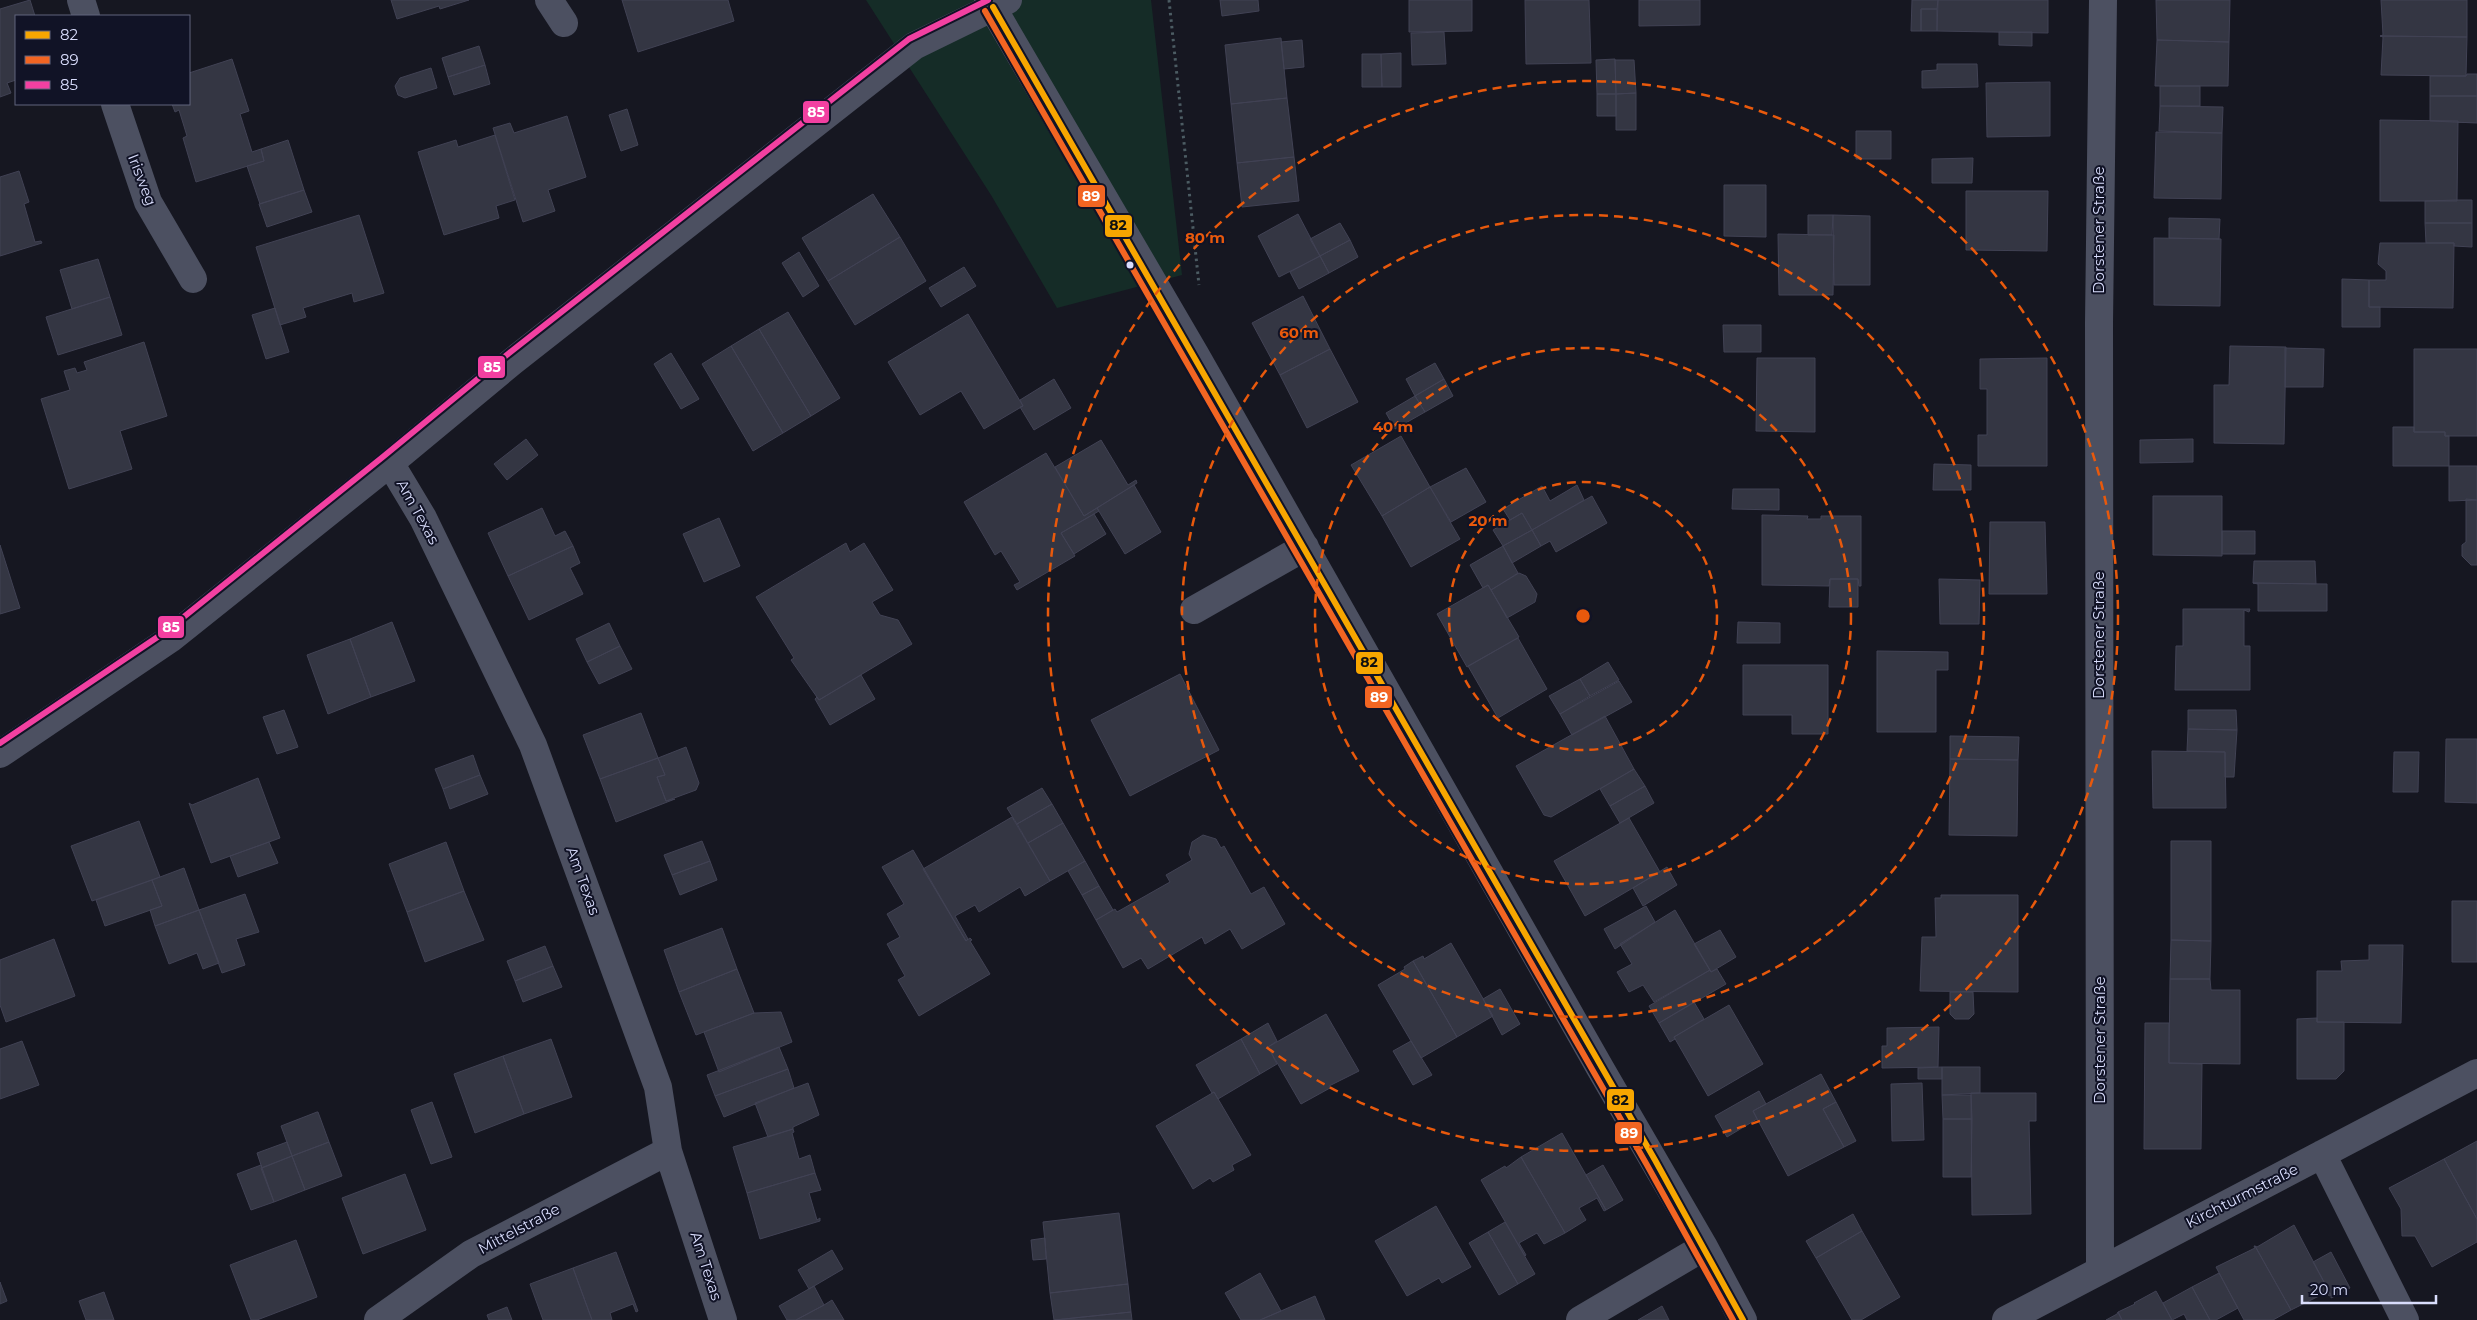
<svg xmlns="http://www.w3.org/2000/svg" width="2477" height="1320" viewBox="0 0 2477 1320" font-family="Montserrat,sans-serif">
  <rect width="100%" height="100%" fill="#161721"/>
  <path fill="#152c27" d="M866,0H1151L1182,275L1057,308L991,195Z"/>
  <path fill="#343643" stroke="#414254" d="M30,0L35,16H16V80L7,83L11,93L0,97V9Z
    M391,0H469L440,9L439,6L397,19Z
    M622,0H728L734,21L638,52Z
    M1220,0H1258L1259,11L1222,16Z
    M1409,0H1472V31L1409,32Z
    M1525,0H1589L1591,63L1526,64Z
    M1639,0H1700V25L1639,26Z
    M1912,0H1938L1937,9H1921V31H1911Z
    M1938,0H2048V33L1937,31Z
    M2156,0H2230L2229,42L2157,40Z
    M2381,0H2467V37L2380,36L2383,35Z
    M1921,9H1937V31H1921Z
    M1444,32L1446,64L1412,65L1411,33Z
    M1999,32H2032V46L1999,45Z
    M2380,36L2467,37L2466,76L2381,75L2383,37Z
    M1281,38L1287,98L1231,104L1225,45Z
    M1302,40L1304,67L1284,69L1281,42Z
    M2157,40L2229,42L2228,86H2155Z
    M479,46L485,65L448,77L442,58Z
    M1401,53V87H1382L1381,54Z
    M1362,54H1381L1382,87H1362Z
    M232,59L249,111L240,114L252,152L261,149L264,161L196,182L183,138L187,136L179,110L175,112L172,104H189V73Z
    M1615,59L1616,94H1597L1596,60Z
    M1615,60H1634L1636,93L1616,94Z
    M1937,64H1977L1978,87L1922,88V71L1937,70Z
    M485,65L490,84L454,95L448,77Z
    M431,68L437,88L405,98L398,95L395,86L400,78Z
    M2467,74H2477V96H2430V76H2466Z
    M2050,82V136L1987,137L1986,83Z
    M2160,86H2200V106H2160Z
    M1636,93V130H1616V94Z
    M1597,94H1616V116H1597Z
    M2430,96H2477V123L2430,121Z
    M1287,98L1294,157L1237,163L1231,104Z
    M2160,106L2223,107L2222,133L2159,131Z
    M627,109L638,145L621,151L609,115Z
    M567,116L586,177L548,190L555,211L523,222L493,128L510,123L514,133Z
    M2380,120L2458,121L2457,201H2380Z
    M1856,131H1891V159H1856Z
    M2156,132L2222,133L2221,199L2154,198Z
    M495,135L515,200L496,206L499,218L444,235L418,152L456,140L458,147Z
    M288,140L304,190L260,204L247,166L264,161L261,149Z
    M1294,157L1299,201L1242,207L1237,163Z
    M1973,158L1972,183H1932V159Z
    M19,171L29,202L24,204L35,242L41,241L42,243L0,256V177Z
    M1724,185H1766V237L1724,236Z
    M304,190L312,212L267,227L259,204Z
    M1966,191H2048L2047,251L1966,250Z
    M873,194L900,237L828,281L802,238Z
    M2457,200H2472V223H2425V201Z
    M1298,214L1320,256L1279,277L1258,236Z
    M359,215L384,293L354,302L352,293L303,308L306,317L280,325L256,247Z
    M1808,215H1833L1832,235H1808Z
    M1833,215L1870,216V285H1834Z
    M2169,218L2220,219L2219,239L2169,238Z
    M1340,223L1350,240L1320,256L1310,239Z
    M2425,223H2472V247L2454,246V243H2426Z
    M1778,234L1834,235L1833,295H1779Z
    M900,237L926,281L855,325L828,281Z
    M2154,238L2221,239L2220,306L2154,305Z
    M1350,240L1358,257L1329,273L1320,256Z
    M2380,243H2454L2453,308L2369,307V280H2386V271L2378,264Z
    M799,252L819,286L803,297L782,263Z
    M1320,256L1329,273L1299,289L1290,272Z
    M98,259L110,297L72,309L60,270Z
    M964,267L976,286L941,307L929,288Z
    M2342,279L2369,280V307H2380V327H2342Z
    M1303,296L1330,349L1280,375L1252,323Z
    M110,297L122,335L58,355L46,317Z
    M275,308L289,352L266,359L252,315Z
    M788,312L840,398L811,416L759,329Z
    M968,314L1023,406L984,429L961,391L920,415L888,362Z
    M1723,325H1761V352H1724Z
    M759,329L811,416L783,433L731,346Z
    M144,342L167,416L120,431L132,469L69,489L41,399L70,390L64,371L75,368L77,373L87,370L84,362Z
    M731,346L783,433L753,451L702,364Z
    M2230,346L2286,347L2284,444L2214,443V385H2229Z
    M2285,348L2324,349L2323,387H2285Z
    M1330,349L1358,402L1307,428L1280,375Z
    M2414,349H2477V436H2445V432H2414Z
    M671,353L699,399L681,409L654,364Z
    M1757,358H1815V432L1756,431Z
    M2047,358V466H1978V435H1987V389H1980V359Z
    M1435,363L1444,379L1415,396L1406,379Z
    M1054,379L1071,408L1034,430L1020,407L1023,406L1020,400Z
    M1444,379L1453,396L1425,412L1415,396Z
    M1415,396L1425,412L1395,429L1386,413Z
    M2393,427H2414V432H2445V436H2449V466H2393Z
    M1401,436L1430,487L1382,516L1351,465Z
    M526,439L538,455L507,480L494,464Z
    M2193,439V462L2140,463V440Z
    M1101,440L1128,485L1136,480L1137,483L1084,516L1055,467Z
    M1046,453L1084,516L1097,508L1099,511L1061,533L1075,556L1017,590L1014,585L1020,582L1001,551L995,555L964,502Z
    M1934,464L1971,465V490H1933Z
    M2449,466H2477V500L2449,501Z
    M1466,468L1486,502L1451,522L1430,487Z
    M1134,485L1161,532L1125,554L1097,508Z
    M1577,485L1584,500L1532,530L1522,513L1510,520L1503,509L1542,486L1550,501Z
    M1430,487L1460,539L1411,567L1382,516Z
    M1733,489H1779V510L1732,509Z
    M1592,496L1607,523L1556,552L1550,541L1541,546L1532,530Z
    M2153,496H2222V556L2153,555Z
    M2466,499L2477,500V565H2471L2462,556V545L2466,542Z
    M542,508L555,536L565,531L573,546L508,576L488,533Z
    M1522,513L1532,530L1503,546L1493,530Z
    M1094,514L1106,534L1074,554L1061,533Z
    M1762,515L1808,516L1807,519H1821V516H1861V586H1859L1858,579H1830L1829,586L1762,585Z
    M719,518L740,566L704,582L683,534Z
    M1990,522H2045L2047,594H1989Z
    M1532,530L1541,546L1512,563L1503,546Z
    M2222,531H2255V554H2222Z
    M846,543L850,552L864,543L893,590L872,602L880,615L898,620L912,644L819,700L791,660L794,658L756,597Z
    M0,545L20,608L0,614Z
    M573,546L580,563L570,568L583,594L529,620L508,576Z
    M1503,546L1518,573L1491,590L1488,585L1483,588L1470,565Z
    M2254,561H2315L2316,584L2253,583Z
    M1519,573L1526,576L1537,594L1535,602L1507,618L1491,590Z
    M1830,579H1858V607H1829Z
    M1939,579L1980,580L1979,624H1940Z
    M2253,583L2327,584V611H2258V584Z
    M1488,585L1519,637L1467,667L1437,614Z
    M2183,609H2250L2249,612L2244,610V646H2250V690H2175L2176,646H2183Z
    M392,622L415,681L371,697L350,639Z
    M1738,622L1780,623V643H1737Z
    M609,623L620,646L587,662L576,639Z
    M1518,638L1547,689L1498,718L1468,666Z
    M350,639L371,697L328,714L307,655Z
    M620,646L632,669L599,684L587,662Z
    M1877,651L1948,652V670H1936V732H1877Z
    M1608,662L1619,680L1590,696L1580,679Z
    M1743,665H1828V734H1792V715H1743Z
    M1180,674L1219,750L1130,796L1091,720Z
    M861,675L875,699L830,725L815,699L817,697L819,700Z
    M1580,679L1590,696L1560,714L1549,696Z
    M1619,681L1632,702L1572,735L1560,714Z
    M284,710L298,747L277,754L263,717Z
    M2188,710H2236L2237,730L2188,729Z
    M641,713L658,758L600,779L583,735Z
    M1605,716L1634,769L1551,817L1544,815L1516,766Z
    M2188,729L2237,730L2234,777H2225V752L2187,751Z
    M1950,736L2019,737L2018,760L1950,759Z
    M2446,739H2477V803L2445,802Z
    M686,747L699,783L696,790L666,801L657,777L665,775L658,758Z
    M2152,751L2225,752L2226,808H2153Z
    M2394,752H2419L2418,792H2393Z
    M473,755L480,775L443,789L435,769Z
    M658,758L665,775L657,777L666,801L675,799L616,822L600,779Z
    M1950,759L2018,760L2017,836L1949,835Z
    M1634,769L1645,786L1610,806L1600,789Z
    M480,775L488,794L450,809L443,789Z
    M258,778L280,838L211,863L189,803L192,805Z
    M1645,786L1654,803L1620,823L1610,806Z
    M1042,788L1052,804L1017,824L1007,808Z
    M1052,804L1063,823L1028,843L1017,824Z
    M1012,817L1050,881L1025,896L1020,887L979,912L975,905L955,916L968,939L966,941L923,869Z
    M1629,818L1660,872L1585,916L1554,861Z
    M139,821L160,877L92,901L71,846Z
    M1063,823L1085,861L1050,881L1028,843Z
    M1203,835L1216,839L1221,848L1224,846L1251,894L1264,887L1285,924L1242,949L1230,929L1205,944L1202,937L1148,969L1141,958L1123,968L1096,920L1115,909L1117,912L1170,882L1166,875L1192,860L1189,854L1192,842Z
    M702,841L710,861L672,875L664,855Z
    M2171,841H2211V941L2171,940Z
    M269,842L278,863L238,877L230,856Z
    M446,842L464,891L407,912L389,864Z
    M913,850L966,941L970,938L972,940L970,941L990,974L919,1016L898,980L905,976L887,944L900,937L887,914L904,904L882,867Z
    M710,861L717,880L680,895L672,875Z
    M1085,861L1099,886L1082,895L1068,871Z
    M1667,867L1677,885L1643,906L1633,888Z
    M184,868L199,910L155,926L150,910L162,906L152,880Z
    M152,880L162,906L105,926L96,900Z
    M1099,886L1113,910L1096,920L1082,895Z
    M464,891L484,940L425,962L407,912Z
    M245,894L259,932L236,939L245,965L222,973L199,910Z
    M1941,895H2018V992L1920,991L1922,937H1936L1935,898H1941Z
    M2452,901H2477V962H2452Z
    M1646,906L1655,922L1615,949L1604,929Z
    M199,910L219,963L203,969L197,953L169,964L155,926Z
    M1675,910L1710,970L1654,1002L1643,985L1629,992L1617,972L1632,964L1620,944Z
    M722,928L737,969L679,992L664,950Z
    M1720,930L1736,957L1711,972L1694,944Z
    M54,939L75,996L6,1022L0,1005V960Z
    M2171,940L2211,941L2210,979H2170Z
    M1451,943L1493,1016L1457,1037L1413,961L1423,956L1424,959Z
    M2369,945H2403L2401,1023L2317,1022V971H2342L2341,961L2369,960Z
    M545,946L553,966L515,981L507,961Z
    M1413,961L1457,1037L1421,1058L1378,985L1405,969L1404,967Z
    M553,966L562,987L523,1002L515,981Z
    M737,969L754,1013L696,1035L679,992Z
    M1717,969L1726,984L1659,1023L1649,1006L1710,970L1711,972Z
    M2170,979H2210L2211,990H2240V1064L2169,1063Z
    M1500,989L1520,1024L1502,1035L1483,999Z
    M1950,992H1973L1974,1014L1969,1019H1955L1950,1014Z
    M1694,1002L1704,1019L1674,1037L1675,1039L1670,1042L1659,1023Z
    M1729,1005L1763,1064L1708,1096L1674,1037Z
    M781,1012L792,1042L719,1072L704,1032L754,1013Z
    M1326,1014L1359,1071L1329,1086L1330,1088L1301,1104L1268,1047Z
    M2317,1018V1022H2344V1071L2336,1079H2297V1019Z
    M1268,1023L1277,1041L1268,1047L1277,1064L1260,1074L1241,1039Z
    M2145,1023H2169V1063L2202,1064L2201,1149H2144Z
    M1939,1027L1938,1067L1882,1068V1046H1887V1028Z
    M551,1039L572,1097L524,1114L503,1056Z
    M1241,1039L1260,1074L1218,1099L1214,1092L1212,1093L1196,1065Z
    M22,1041L39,1085L0,1099V1049Z
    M1411,1041L1432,1075L1413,1085L1393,1051Z
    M779,1047L788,1069L715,1096L707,1075Z
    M503,1056L524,1114L475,1133L454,1074Z
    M1942,1067V1079H1918V1068Z
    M1942,1067H1980V1093L1942,1095Z
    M788,1069L794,1088L724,1117L715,1096Z
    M1821,1074L1836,1102L1823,1109L1844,1147L1788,1176L1753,1111Z
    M808,1083L819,1115L793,1127V1129L768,1137L755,1103Z
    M1922,1083L1924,1140L1892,1141L1891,1084Z
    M1759,1091L1766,1104L1753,1111L1757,1119L1727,1137L1715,1116Z
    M1214,1092L1251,1155L1232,1165L1234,1170L1213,1182L1210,1178L1193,1189L1156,1126Z
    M1971,1093H2036V1121H2029L2031,1214L1972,1215Z
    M1942,1095H1971L1972,1119H1943Z
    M432,1102L452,1157L431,1164L411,1110Z
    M1836,1102L1856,1141L1844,1147L1823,1109Z
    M317,1112H318L329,1142L292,1156L281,1126Z
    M1943,1119H1972L1971,1177H1943Z
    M793,1129L794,1132L792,1133L799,1159L810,1155L815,1173L747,1193L733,1147Z
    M1562,1133L1606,1210L1604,1211L1597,1198L1579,1208L1586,1220L1565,1233L1521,1157Z
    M2477,1141V1219L2444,1159Z
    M287,1142L292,1156L262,1168L257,1153Z
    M329,1142L342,1176L305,1190L292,1156Z
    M292,1156L305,1190L274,1202L261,1168Z
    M1521,1157L1565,1233L1544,1244L1537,1233L1519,1243L1526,1255L1525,1256L1481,1180L1505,1166L1506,1168Z
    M2444,1159L2477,1219V1242L2432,1267L2415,1236H2402L2401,1209L2389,1188Z
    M261,1165L274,1202L251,1210L237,1174Z
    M1603,1165L1623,1200L1606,1210L1586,1175Z
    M815,1173L821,1190L809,1193L817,1220L820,1218V1221L760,1239L747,1193Z
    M405,1174L426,1230L363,1254L342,1198Z
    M1436,1206L1471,1267L1442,1283L1439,1278L1407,1296L1375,1241Z
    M1119,1213L1128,1284L1050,1293L1043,1222Z
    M1853,1214L1862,1231L1816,1258L1806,1241Z
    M1505,1222L1535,1274L1518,1284L1488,1232Z
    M2294,1225L2331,1295L2329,1296L2327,1292L2291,1310L2255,1246L2257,1247Z
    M1862,1231L1900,1297L1861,1320H1852L1816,1258Z
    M1488,1232L1518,1284L1499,1295L1469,1243Z
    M1045,1238L1046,1259L1033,1260L1031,1240Z
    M296,1240L317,1297L257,1320H251L230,1265Z
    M2254,1246H2255L2291,1310L2273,1320H2244L2216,1267L2255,1248Z
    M832,1250L843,1269L809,1289L798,1270Z
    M616,1252L638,1311L636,1312L633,1304L610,1313L612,1320H592L573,1268Z
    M2331,1252L2350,1288L2331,1298V1295L2313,1262Z
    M573,1268L592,1320H543L530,1284Z
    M1260,1273L1281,1311L1260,1320H1241L1225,1293Z
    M2219,1273L2238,1308L2216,1320H2210L2192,1287Z
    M0,1282L7,1301L0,1304Z
    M1128,1284L1131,1312L1054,1320L1050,1293Z
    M814,1286L824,1305L796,1320H787L779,1306Z
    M2192,1287L2210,1320H2187L2184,1314L2172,1320L2163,1303Z
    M2156,1291L2172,1320H2122L2118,1312L2135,1304L2134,1303Z
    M104,1292L114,1320H86L79,1301Z
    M1315,1296L1325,1320H1260L1281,1311Z
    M832,1300L844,1320H796L824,1305Z
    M1662,1306L1669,1320H1638Z
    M507,1307L512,1320H489L487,1315Z
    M1131,1312L1132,1320H1055Z
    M2118,1312L2122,1320H2106L2117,1314Z"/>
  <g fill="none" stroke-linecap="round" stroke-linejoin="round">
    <path stroke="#4c5c63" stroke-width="3" stroke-dasharray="2.5 4" stroke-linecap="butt" d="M1169,0L1199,285"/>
    <path stroke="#4c5061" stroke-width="28" d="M81,0L86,16
      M549,0L564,23
      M988,0L1195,354L1600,1068L1704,1247L1743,1320
      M115,104L148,202L193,279
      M390,463L423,518L533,745L658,1087L668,1151L723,1320
      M1194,610L1305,547
      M0,754L170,639L390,463L513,361L914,46L1008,0
      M2322,1154L2405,1320
      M2100,1270L2099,323L2103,0
      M378,1320L471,1254L668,1151
      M1580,1320L1704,1247
      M2006,1320L2477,1073"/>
    <defs>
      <path id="bus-1" d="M993,7L1655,1160L1743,1320"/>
      <path id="bus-2" d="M985,11L1647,1165L1733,1320"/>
      <path id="bus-3" d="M0,743L165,632L384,456L508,354L909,39L988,0"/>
    </defs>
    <use href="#bus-1" stroke="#111326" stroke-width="10"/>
    <use href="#bus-2" stroke="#111326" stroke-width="10"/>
    <use href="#bus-3" stroke="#111326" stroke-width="10"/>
    <use href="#bus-1" stroke="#f7a600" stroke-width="6"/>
    <use href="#bus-2" stroke="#f26522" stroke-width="6"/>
    <use href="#bus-3" stroke="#f240a1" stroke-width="6"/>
  </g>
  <g fill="none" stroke="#e8590c" stroke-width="2.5" stroke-dasharray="9 6">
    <circle cx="1583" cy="616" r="134"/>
    <circle cx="1583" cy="616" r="268"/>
    <circle cx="1583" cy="616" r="401"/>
    <circle cx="1583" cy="616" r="535"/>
  </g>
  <circle fill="#d9ddfc" stroke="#111326" stroke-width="2" cx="1130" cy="265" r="4.5"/>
  <g text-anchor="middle" stroke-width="4" stroke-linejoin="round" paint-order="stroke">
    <g font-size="15" fill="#d9ddfc" stroke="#111326">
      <text transform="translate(142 180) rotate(69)" y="5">Irisweg</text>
      <text transform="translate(2099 230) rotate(-90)" y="5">Dorstener Straße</text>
      <text transform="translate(418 512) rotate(61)" y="5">Am Texas</text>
      <text transform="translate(2099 635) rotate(-90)" y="5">Dorstener Straße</text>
      <text transform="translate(583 881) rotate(70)" y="5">Am Texas</text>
      <text transform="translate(2100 1040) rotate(-90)" y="5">Dorstener Straße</text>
      <text transform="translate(2242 1196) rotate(-27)" y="5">Kirchturmstraße</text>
      <text transform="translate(519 1229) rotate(-28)" y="5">Mittelstraße</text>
      <text transform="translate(706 1266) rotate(72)" y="5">Am Texas</text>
    </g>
  </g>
  <circle cx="1583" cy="616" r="8" fill="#e8590c" stroke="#111326" stroke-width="2.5"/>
  <g font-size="15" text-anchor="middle" font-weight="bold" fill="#e8590c" stroke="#111326" stroke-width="4" stroke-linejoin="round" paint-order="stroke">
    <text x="1205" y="243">80 m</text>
    <text x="1299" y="338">60 m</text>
    <text x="1393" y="432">40 m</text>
    <text x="1488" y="526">20 m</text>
  </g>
  <g stroke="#111326" stroke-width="2">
    <rect x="802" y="100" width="28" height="24" rx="5" fill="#f240a1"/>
    <rect x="1077" y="184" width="29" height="24" rx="5" fill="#f26522"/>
    <rect x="1104" y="214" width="29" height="24" rx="5" fill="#f7a600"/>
    <rect x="477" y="355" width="29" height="24" rx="5" fill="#f240a1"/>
    <rect x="157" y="615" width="28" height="24" rx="5" fill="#f240a1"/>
    <rect x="1355" y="651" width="29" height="24" rx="5" fill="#f7a600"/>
    <rect x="1364" y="685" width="29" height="24" rx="5" fill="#f26522"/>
    <rect x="1606" y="1088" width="29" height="24" rx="5" fill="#f7a600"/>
    <rect x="1614" y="1121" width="29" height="24" rx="5" fill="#f26522"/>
  </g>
  <g font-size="14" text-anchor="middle" font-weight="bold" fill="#fff">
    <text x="816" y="117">85</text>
    <text x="1091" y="201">89</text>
    <text x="492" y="372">85</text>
    <text x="171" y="632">85</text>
    <text x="1379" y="702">89</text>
    <text x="1629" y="1138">89</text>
  </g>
  <g font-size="14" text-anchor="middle" font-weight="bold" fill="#111">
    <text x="1118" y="230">82</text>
    <text x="1369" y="667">82</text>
    <text x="1620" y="1105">82</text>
  </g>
  <rect x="15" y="15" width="175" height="90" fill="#111326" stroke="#61647c"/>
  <rect x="25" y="31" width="25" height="8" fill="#f7a600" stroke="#61647c"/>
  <text x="60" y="40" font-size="15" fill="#d9ddfc">82</text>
  <rect x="25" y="56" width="25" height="8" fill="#f26522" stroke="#61647c"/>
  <text x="60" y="65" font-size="15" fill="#d9ddfc">89</text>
  <rect x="25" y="81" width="25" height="8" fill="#f240a1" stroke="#61647c"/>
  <text x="60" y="90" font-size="15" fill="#d9ddfc">85</text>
  <path d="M2302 1295v8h134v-8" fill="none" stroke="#d9ddfc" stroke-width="2.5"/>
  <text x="2310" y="1295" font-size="15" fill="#d9ddfc" stroke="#111326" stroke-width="4" paint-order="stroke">20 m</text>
</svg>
